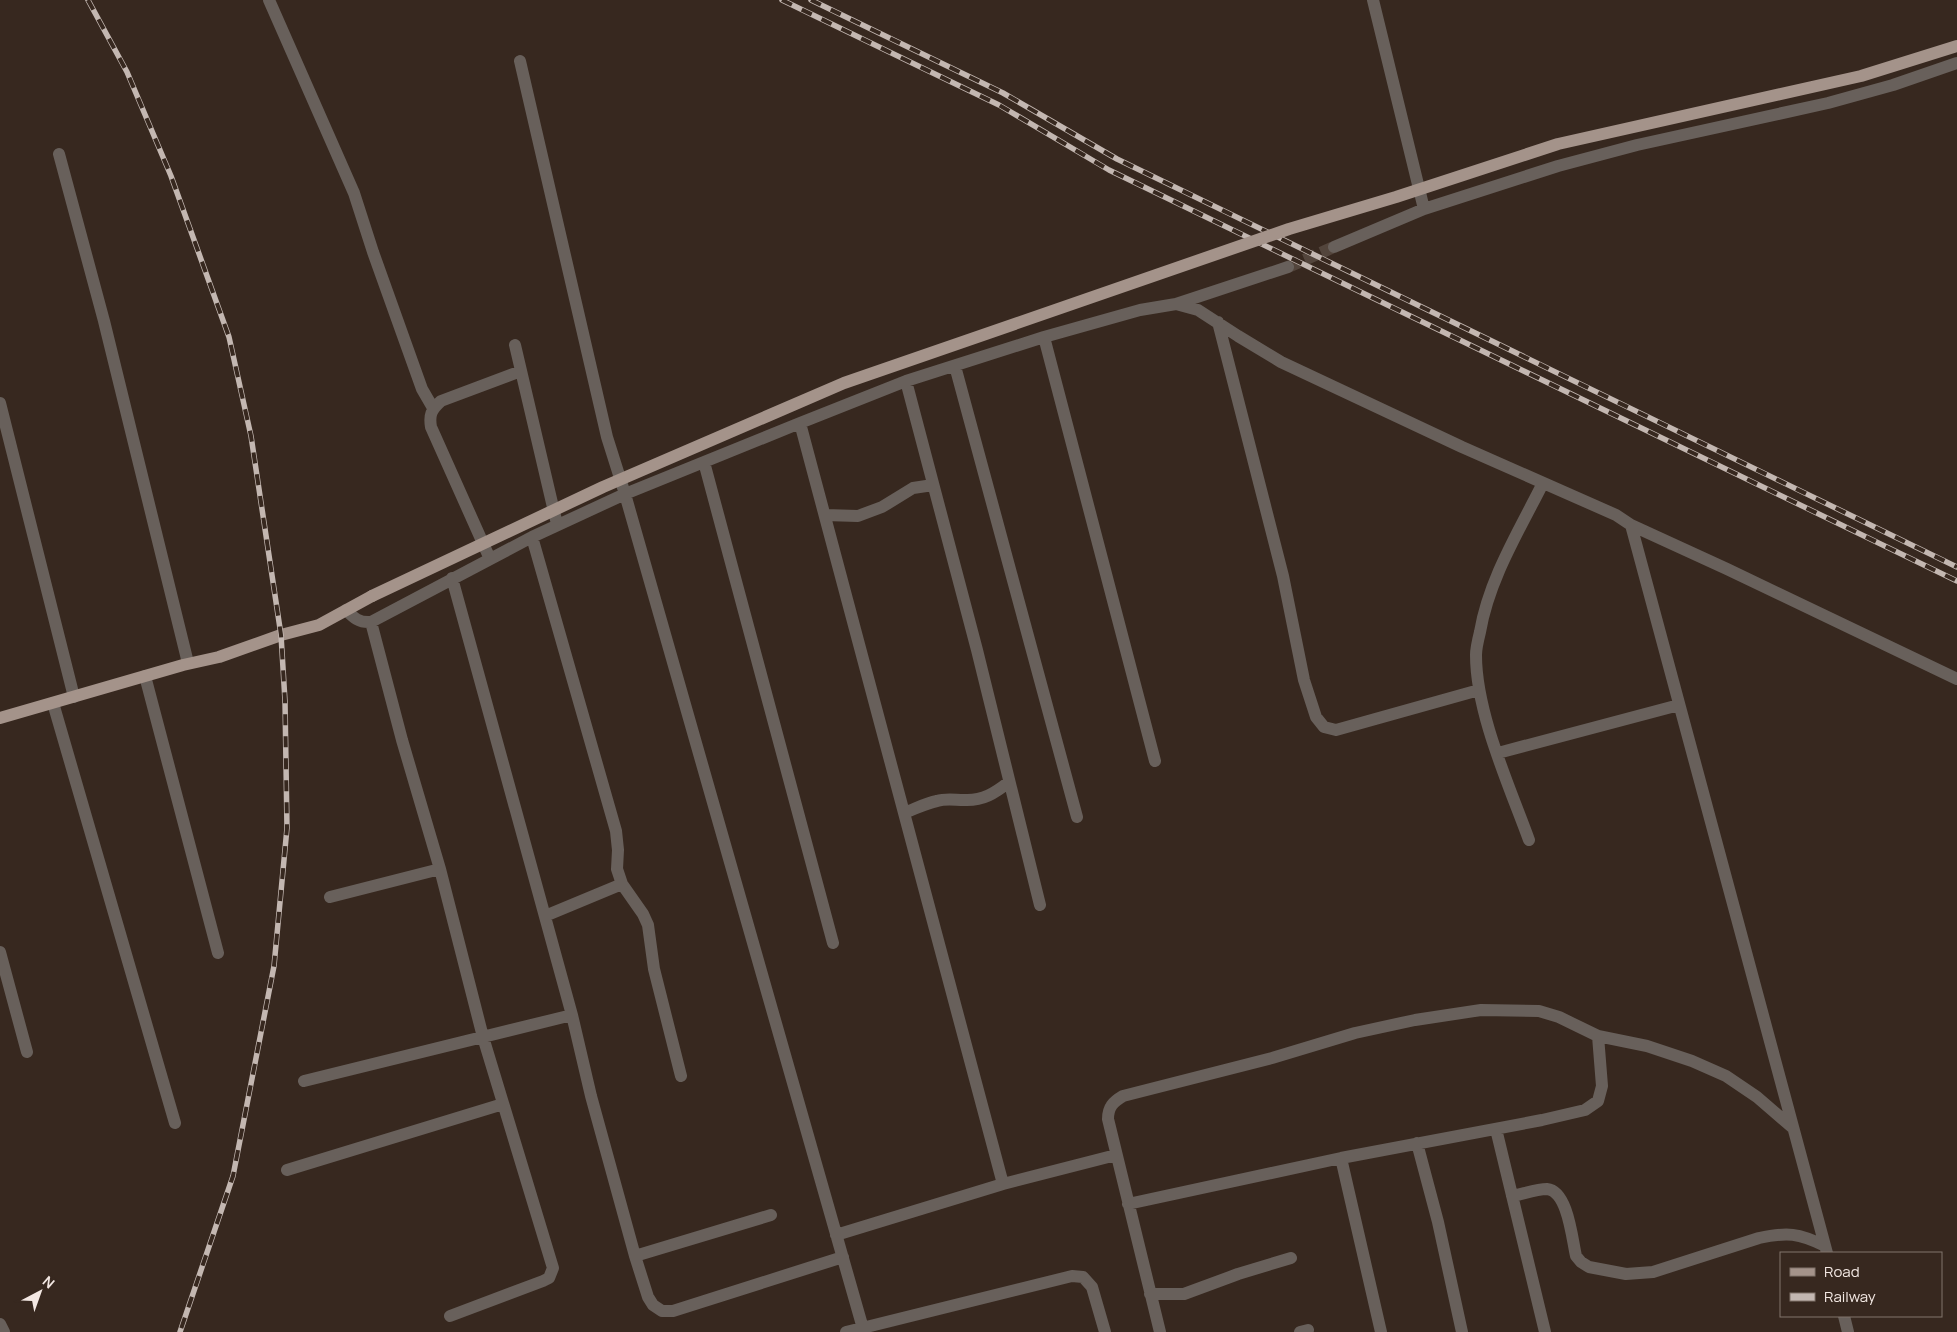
<svg xmlns="http://www.w3.org/2000/svg" width="1957" height="1332" viewBox="0 0 1957 1332" font-family="Manrope,sans-serif">
  <rect width="100%" height="100%" fill="#37281f"/>
  <g fill="none" stroke-linecap="round" stroke-linejoin="round">
    <path stroke="#53453c" stroke-width="12" stroke-dasharray="12 6" stroke-linecap="butt" d="M1288,267L1334,247"/>
    <path stroke="#68605b" stroke-width="12" d="M269,0L354,193L373,252L422,389L433,408
      M1373,0L1424,209
      M520,61L607,437L625,494L864,1332
      M59,154L104,321L188,663
      M1334,247L1424,209L1558,166L1637,145L1828,103L1893,85L1957,63
      M1176,304L1288,267
      M1218,322L1283,576L1304,680L1316,717L1324,727L1336,730L1479,690
      M1044,337L1155,761
      M515,345L556,520
      M955,366L1077,817
      M906,381L977,650L1040,905
      M0,403L74,697
      M800,423L1003,1184
      M704,462L833,943
      M825,515L858,516L882,507L913,488L933,485
      M1631,525L1827,1253
      M532,537L616,831L618,850L617,869L622,884L643,914L648,925L654,969L681,1076
      M490,559L431,427C429,415 431,410 441,401L521,371
      M452,578L572,1015L591,1096L635,1256L648,1297L653,1305L662,1311H673L843,1257
      M346,610C354,618 359,623 371,622L532,537L625,494L800,423L906,381L1044,337L1140,310L1176,304L1198,310L1238,336L1281,362L1462,447L1616,515L1631,525L1727,569L1957,679
      M371,622L402,740L440,869L483,1037L553,1268L549,1278L543,1281L450,1316
      M145,676L218,953
      M53,703L175,1123
      M1498,753L1679,705
      M904,813C915,809 926,803 937,801C946,798 955,800 964,800C983,801 995,793 1009,782
      M1529,840C1509,785 1476,713 1476,655C1476,648 1478,640 1480,632C1489,579 1519,531 1543,483
      M330,897L440,869
      M545,916L622,884
      M0,952L27,1052
      M304,1081L572,1015
      M1496,1129L1545,1332
      M1417,1143L1438,1222L1462,1332
      M1341,1158L1381,1332
      M287,1170L503,1104
      M1512,1196C1523,1194 1536,1189 1547,1189C1568,1191 1572,1239 1576,1256L1581,1262L1589,1267L1626,1274L1653,1272L1759,1238C1787,1232 1799,1233 1825,1246
      M1128,1204L1341,1158L1542,1120L1585,1110L1598,1101L1602,1086L1598,1036
      M836,1235L1003,1184L1116,1155
      M635,1256L771,1215
      M1150,1294H1184L1238,1274L1291,1258
      M1844,1316L1848,1332
      M0,1324L4,1332
      M846,1332L1072,1276L1083,1277L1092,1287L1105,1332
      M1160,1332L1108,1119C1108,1107 1113,1102 1123,1096L1272,1058L1355,1033L1415,1020L1481,1010L1539,1011L1559,1017L1598,1036L1647,1046L1692,1061L1726,1076L1757,1097L1793,1128
      M1300,1332L1308,1330"/>
    <path stroke="#a4938a" stroke-width="12" d="M0,718L183,665L219,657L281,635L319,625L372,596"/>
    <defs>
      <path id="rail" d="M88,0L127,72L171,176L229,337L251,436L281,635L285,701L287,828L274,966L233,1176L180,1332
        M782,0L999,105L1109,170L1957,581
        M811,0L1003,93L1117,159L1957,567"/>
    </defs>
    <use href="#rail" stroke="#c3b7b1" stroke-width="5.5"/>
    <use href="#rail" stroke="#37281f" stroke-width="4" stroke-dasharray="11" stroke-linecap="butt"/>
    <path stroke="#a4938a" stroke-width="12" d="M372,596L603,487L844,383L1289,229L1396,197L1558,144L1861,76L1957,46"/>
  </g>
  <rect x="1780" y="1252" width="162" height="65" fill="#37281f" stroke="#82756d"/>
  <rect x="1790" y="1268" width="25" height="8" fill="#a4938a" stroke="#82756d"/>
  <text x="1824" y="1277" font-size="15" fill="#f3e8e3">Road</text>
  <rect x="1790" y="1293" width="25" height="8" fill="#c3b7b1" stroke="#82756d"/>
  <text x="1824" y="1302" font-size="15" fill="#f3e8e3">Railway</text>
  <g transform="translate(40 1292) rotate(41)" stroke="#37281f" stroke-width="4" paint-order="stroke">
  <path d="M0-4L9 19L0 12L-9 19Z" fill="#f3e8e3"/>
  <text y="-8" font-size="14" font-weight="bold" text-anchor="middle" fill="#f3e8e3">N</text>
  </g>
</svg>
